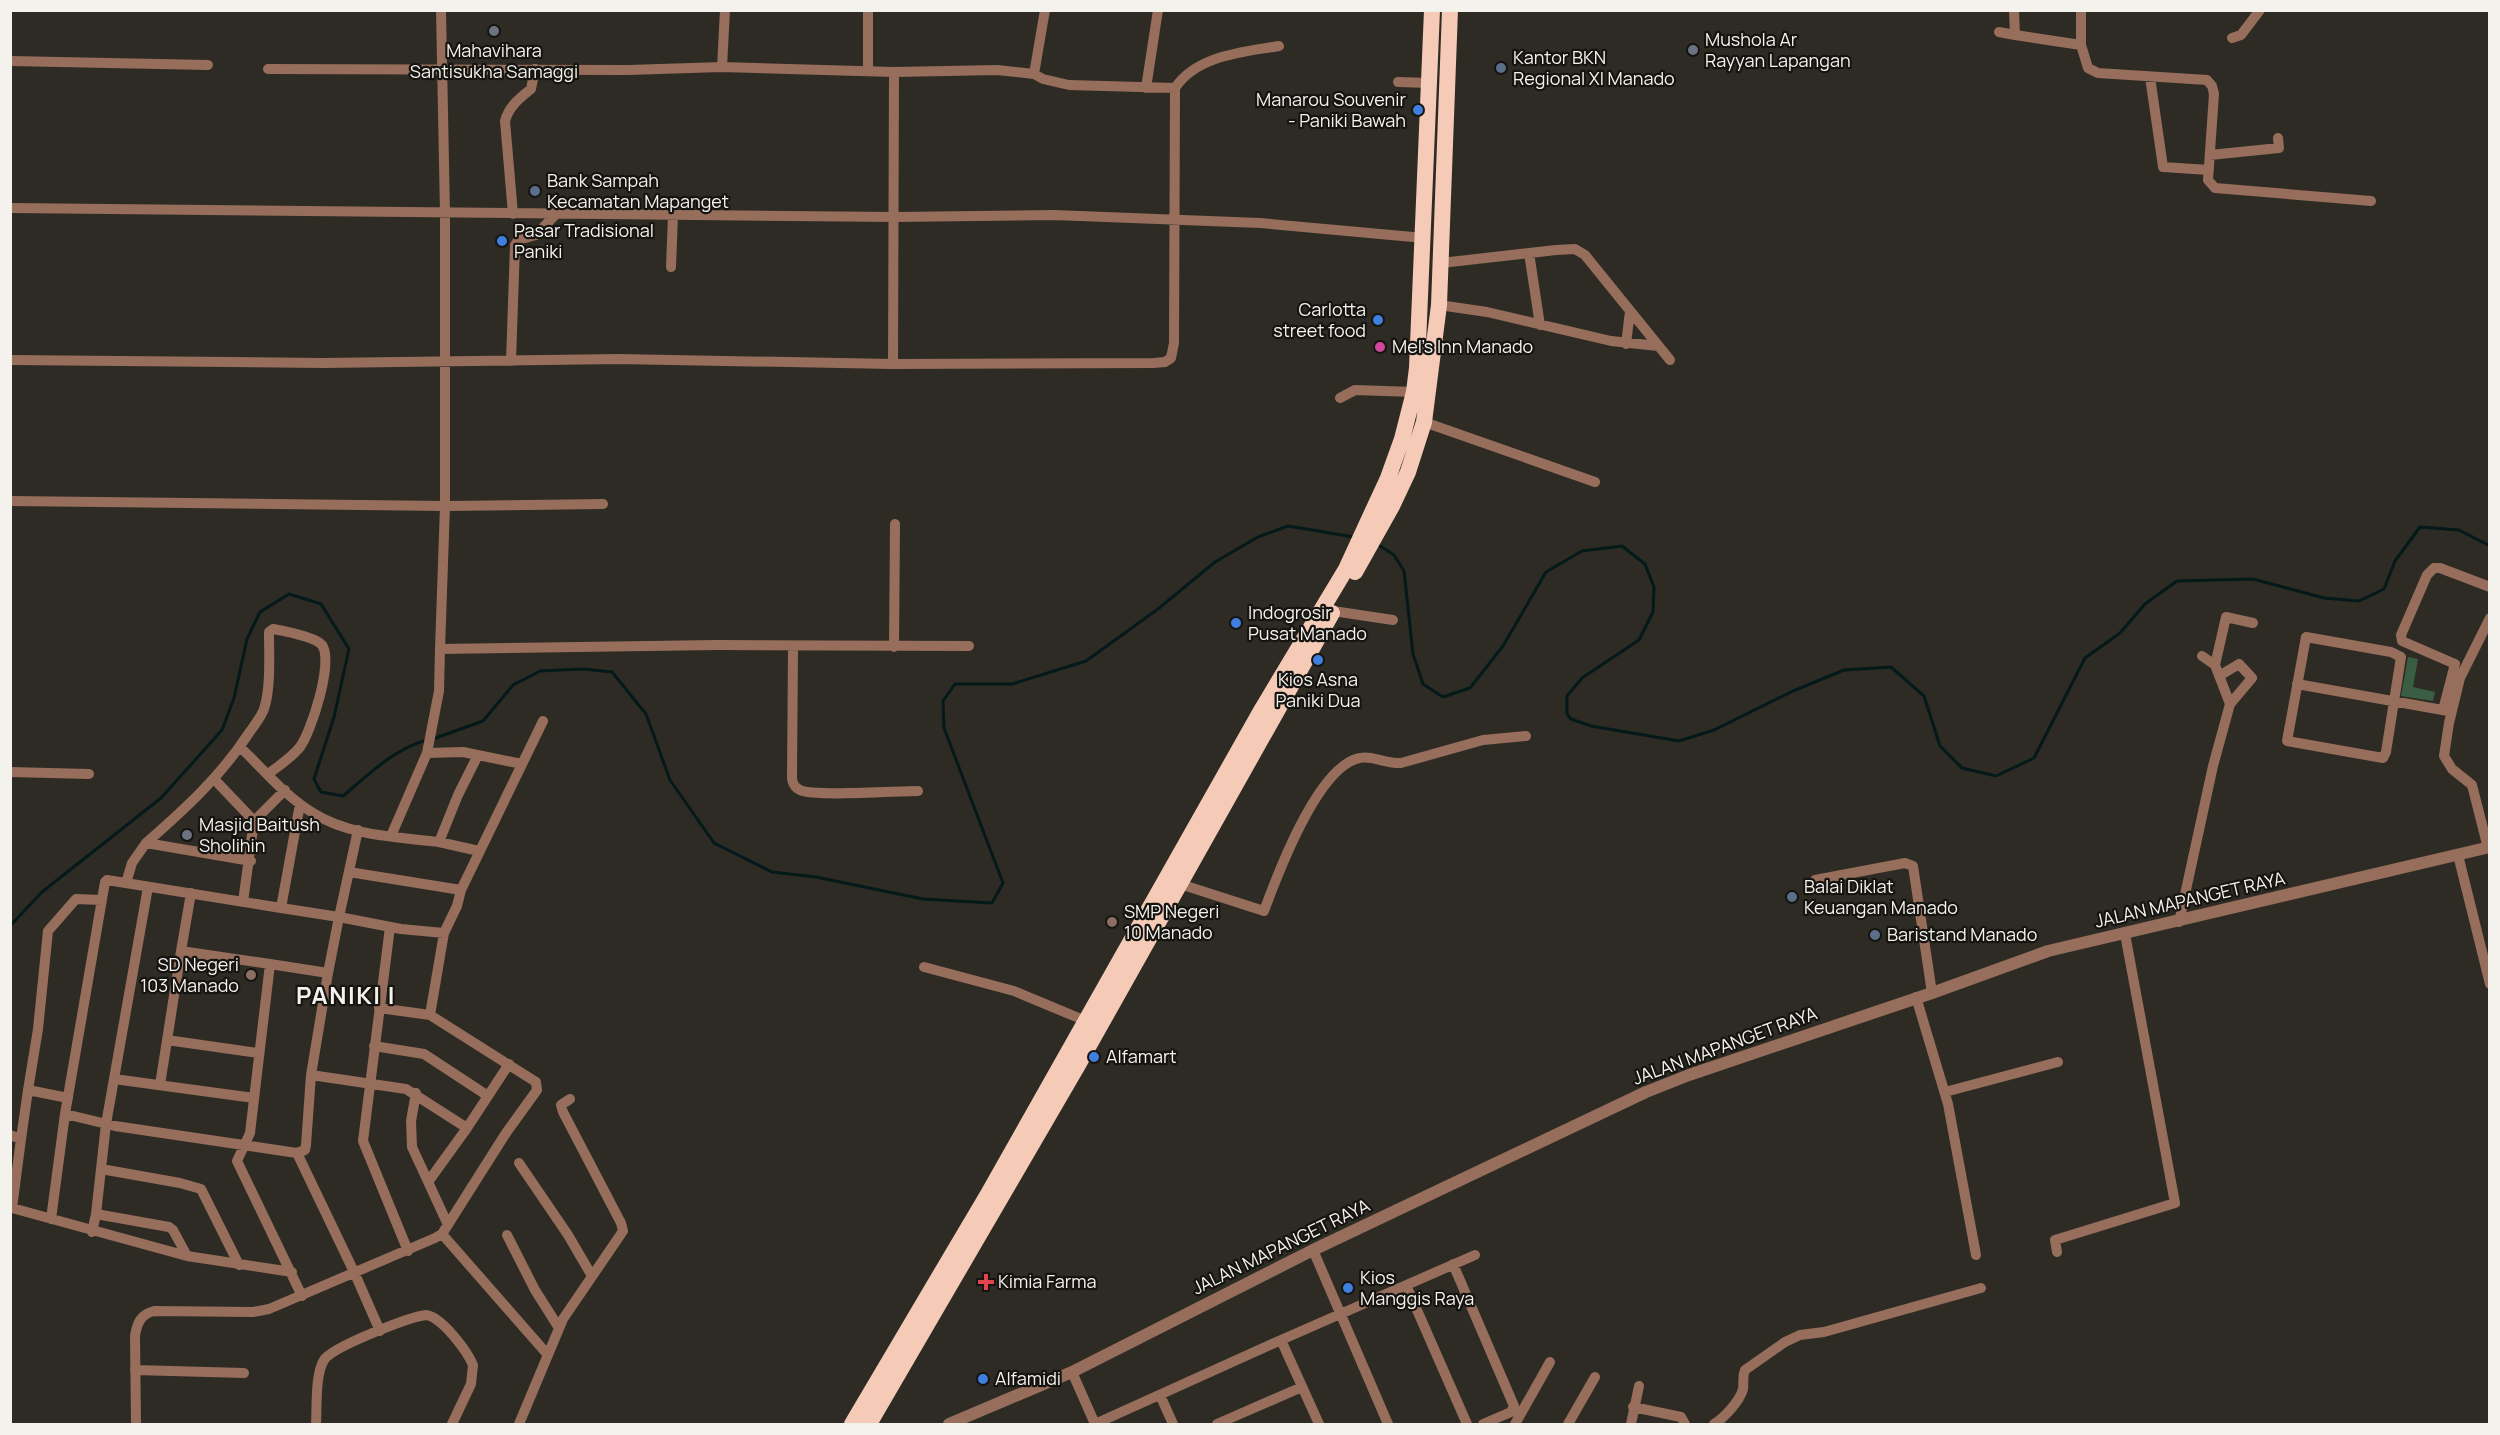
<svg xmlns="http://www.w3.org/2000/svg" width="2500" height="1435" viewBox="0 0 2500 1435" font-family="Manrope,sans-serif">
  <rect width="100%" height="100%" fill="#2e2b24"/>
  <path fill="#395e43" d="M2408,657L2418,659L2413,687L2435,692L2433,701L2401,696Z"/>
  <g fill="none" stroke-linecap="round" stroke-linejoin="round">
    <path stroke="#041919" stroke-width="3" d="M1377,544L1394,555L1404,571L1413,654L1423,684L1443,697L1470,688L1503,646L1546,572L1582,551L1622,546L1645,564L1654,587L1653,612L1639,640L1582,678L1567,696V714L1571,719L1591,726L1679,741L1714,730L1793,691L1844,670L1891,667L1924,696L1940,746L1962,768L1996,776L2034,758L2085,658L2120,633L2145,604L2177,581L2253,579L2324,598L2359,601L2384,589L2395,561L2420,527L2459,530L2490,546
      M433,739L483,721L513,685L540,671L583,669L612,672L646,714L670,780L714,843L772,872L816,877L923,899L992,903L1003,883L944,728L943,701L955,684H1012L1086,661L1158,609L1215,562L1258,537L1288,526L1354,537
      M10,926L42,892L161,798L222,730L234,698L247,639L260,612L289,594L321,604L349,649L334,717L314,779L321,792L343,796C367,776 395,748 427,740"/>
    <path stroke="#966e5b" stroke-width="10" d="M441,10L445,214V506L440,649L717,645L969,646
      M2014,10L2015,35L2081,45V10
      M1999,32L2015,35
      M2232,38L2241,35L2260,10
      M2081,45L2088,68L2098,73L2207,80L2212,86L2214,94L2208,180L2215,188L2371,201
      M10,61L208,65
      M722,67L725,10
      M268,69L628,70L722,67L894,72
      M868,70V10
      M997,70L1034,74L1043,79L1069,85L1175,88L1174,343L1171,358L1165,362L1154,363L893,364L894,72Z
      M1034,74L1045,10
      M2150,77L2163,167L2209,170
      M1398,82L1429,83
      M1146,88L1158,10
      M1175,88C1197,55 1244,52 1279,46
      M2210,155L2279,148L2278,138
      M10,208L894,217L1054,215L1260,223L1424,238
      M513,214L505,121C509,106 520,98 531,89L535,69
      M1529,253L1540,325
      M1441,263L1556,250L1575,249L1585,255L1670,360
      M671,267L673,215
      M1439,305L1487,312L1611,341L1658,346
      M1626,344L1630,311
      M10,360L324,363L618,359L893,364
      M511,361L515,245L518,240L536,235L556,214
      M1340,398L1355,390L1414,392
      M1424,422L1595,482
      M10,501L445,506L603,504
      M1333,611L1393,620
      M2306,637L2391,652L2401,657L2386,752L2383,758L2287,741Z
      M793,647L792,779C793,784 795,788 800,790C814,797 897,791 918,791
      M894,647L895,524
      M2202,656L2215,665L2226,617L2253,623
      M2219,676L2239,664L2252,678L2230,704
      M2297,684L2448,711
      M2443,710L2455,664L2402,641L2401,635L2427,575L2434,568H2440L2490,587
      M240,747C263,769 285,796 313,813C349,836 398,837 439,842
      M427,753L439,691L440,649
      M478,755L458,795L439,842L479,851
      M10,772L89,774
      M214,779L254,821L243,902
      M254,821L285,790
      M391,836L427,753L463,752L522,764
      M146,843C184,810 221,776 249,733C254,726 261,717 264,709C271,688 269,655 269,632L273,629C284,631 315,637 322,645C334,662 311,732 300,747C291,758 279,766 268,774
      M2488,848L2472,785L2452,769L2444,756L2449,723L2460,678L2490,618
      M2458,855L2490,984
      M349,872L461,890
      M1815,880L1905,863L1913,866L1932,993
      M126,883L132,863L146,843L251,861
      M1180,884L1264,911C1278,873 1316,772 1356,759C1370,754 1386,764 1401,763L1483,740L1526,736
      M191,893L181,951L270,964L250,1133L237,1161L302,1296
      M281,908L339,917L358,830
      M2179,922L2213,766L2230,704L2215,665
      M390,927L363,1141L408,1251
      M270,964L328,973L339,917L401,929L444,933L457,906L461,890L543,721
      M924,967L1014,991L1086,1021
      M1916,997L1948,1104L1976,1255
      M430,1015L444,933
      M167,1040L258,1053
      M374,1046L424,1054L488,1096
      M311,1075L328,973
      M114,1079L254,1098
      M160,1085L181,951
      M28,1090L38,1029L48,931L76,899L101,900
      M1945,1092L2058,1062
      M416,1093L411,1121L412,1147L448,1225
      M65,1114L115,1126L297,1153L355,1274L380,1331
      M10,1135L21,1139L12,1208L187,1256L292,1272
      M21,1139L28,1090L68,1098
      M297,1153L305,1150L306,1145L311,1075L406,1089L467,1128L509,1064
      M519,1163L568,1235L592,1276
      M101,1169L180,1183L201,1189L239,1265
      M428,1182L467,1128
      M96,1214L169,1227L173,1230L187,1256
      M51,1219L65,1114L105,882L107,880L281,908L300,804
      M92,1232L96,1214L106,1124L148,887
      M442,1234L548,1355
      M507,1235L535,1290L559,1328
      M1313,1250L1388,1424
      M2057,1252L2055,1240L2175,1203L2125,934
      M1453,1264L1514,1406L1511,1412L1483,1424
      M1406,1285L1467,1424
      M135,1370L244,1373
      M1072,1372L1095,1424
      M1160,1395L1173,1424
      M1633,1407L1681,1417L1685,1424
      M136,1424L135,1336C137,1323 141,1314 154,1311L253,1312L269,1309L435,1238L442,1234L506,1133L537,1090L536,1082L430,1015L379,1008
      M316,1424C317,1408 315,1374 324,1360C332,1347 409,1317 426,1315C442,1317 467,1351 473,1365L471,1384L452,1424
      M519,1424L563,1319L623,1231L621,1223L563,1112L561,1105L570,1099
      M1095,1424L1281,1340
      M1217,1424L1302,1387
      M1319,1424L1281,1340L1475,1255
      M1515,1424L1550,1362
      M1568,1424L1595,1377
      M1631,1424L1639,1386
      M1714,1424C1724,1418 1740,1401 1743,1389C1744,1382 1742,1377 1745,1370L1785,1342L1800,1335L1824,1332L1981,1288"/>
    <path stroke="#966e5b" stroke-width="12" d="M949,1424L1072,1372L1313,1250L1646,1092L1689,1075L1932,993L2048,951L2490,847"/>
    <path stroke="#f5cab6" stroke-width="16" d="M1355,572L1392,506L1408,472L1424,422L1439,305L1450,10
      M852,1424L988,1194L1262,709L1346,569L1388,478L1402,439L1414,392L1417,368L1432,10
      M869,1424L1078,1065L1332,613"/>
  </g>
  <g fill="#6b7280" stroke="#151410" stroke-width="2">
    <circle cx="494" cy="31" r="6"/>
    <circle cx="1693" cy="50" r="6"/>
    <circle cx="187" cy="835" r="6"/>
  </g>
  <g fill="#5c6f8a" stroke="#151410" stroke-width="2">
    <circle cx="1501" cy="68" r="6"/>
    <circle cx="535" cy="191" r="6"/>
    <circle cx="1792" cy="897" r="6"/>
    <circle cx="1875" cy="935" r="6"/>
  </g>
  <g fill="#3f7fe0" stroke="#151410" stroke-width="2">
    <circle cx="1418" cy="110" r="6"/>
    <circle cx="502" cy="241" r="6"/>
    <circle cx="1378" cy="320" r="6"/>
    <circle cx="1236" cy="623" r="6"/>
    <circle cx="1318" cy="660" r="6"/>
    <circle cx="1094" cy="1057" r="6"/>
    <circle cx="1348" cy="1288" r="6"/>
    <circle cx="983" cy="1379" r="6"/>
  </g>
  <circle fill="#d1479c" stroke="#151410" stroke-width="2" cx="1380" cy="347" r="6"/>
  <g fill="#8d6e63" stroke="#151410" stroke-width="2">
    <circle cx="1112" cy="922" r="6"/>
    <circle cx="251" cy="975" r="6"/>
  </g>
  <path fill="#e0444e" stroke="#151410" stroke-width="2" d="M983 1273h6v6h6v6h-6v6h-6v-6h-6v-6h6z"/>
  <g text-anchor="middle" stroke-width="4.5" stroke-linejoin="round" paint-order="stroke">
    <g font-size="18" fill="#f4f2ed" stroke="#151410" text-anchor="start">
      <text x="1705" y="46">Mushola Ar<tspan x="1705" dy="21">Rayyan Lapangan</tspan></text>
      <text x="494" y="57" text-anchor="middle">Mahavihara<tspan x="494" dy="21">Santisukha Samaggi</tspan></text>
      <text x="1513" y="64">Kantor BKN<tspan x="1513" dy="21">Regional XI Manado</tspan></text>
      <text x="1406" y="106" text-anchor="end">Manarou Souvenir<tspan x="1406" dy="21">- Paniki Bawah</tspan></text>
      <text x="547" y="187">Bank Sampah<tspan x="547" dy="21">Kecamatan Mapanget</tspan></text>
      <text x="514" y="237">Pasar Tradisional<tspan x="514" dy="21">Paniki</tspan></text>
      <text x="1366" y="316" text-anchor="end">Carlotta<tspan x="1366" dy="21">street food</tspan></text>
      <text x="1392" y="353">Mel's Inn Manado</text>
      <text x="1248" y="619">Indogrosir<tspan x="1248" dy="21">Pusat Manado</tspan></text>
      <text x="1318" y="686" text-anchor="middle">Kios Asna<tspan x="1318" dy="21">Paniki Dua</tspan></text>
      <text x="199" y="831">Masjid Baitush<tspan x="199" dy="21">Sholihin</tspan></text>
      <text x="1804" y="893">Balai Diklat<tspan x="1804" dy="21">Keuangan Manado</tspan></text>
      <text x="1124" y="918">SMP Negeri<tspan x="1124" dy="21">10 Manado</tspan></text>
      <text x="1887" y="941">Baristand Manado</text>
      <text x="239" y="971" text-anchor="end">SD Negeri<tspan x="239" dy="21">103 Manado</tspan></text>
      <text x="1106" y="1063">Alfamart</text>
      <text x="1360" y="1284">Kios<tspan x="1360" dy="21">Manggis Raya</tspan></text>
      <text x="998" y="1288">Kimia Farma</text>
      <text x="995" y="1385">Alfamidi</text>
    </g>
    <g font-size="18" fill="#f4f2ed" stroke="#151410">
      <text transform="translate(2190 900) rotate(-13)" y="6">JALAN MAPANGET RAYA</text>
      <text transform="translate(1725 1046) rotate(-20)" y="6">JALAN MAPANGET RAYA</text>
      <text transform="translate(1281 1247) rotate(-26)" y="6">JALAN MAPANGET RAYA</text>
    </g>
    <g font-size="24" font-weight="bold" letter-spacing="1.5" fill="#f4f2ed" stroke="#151410">
      <text x="346" y="1004">PANIKI I</text>
    </g>
  </g>
  <rect width="2500" height="1435" fill="none" stroke="#f4f2ed" stroke-width="24"/>
</svg>
